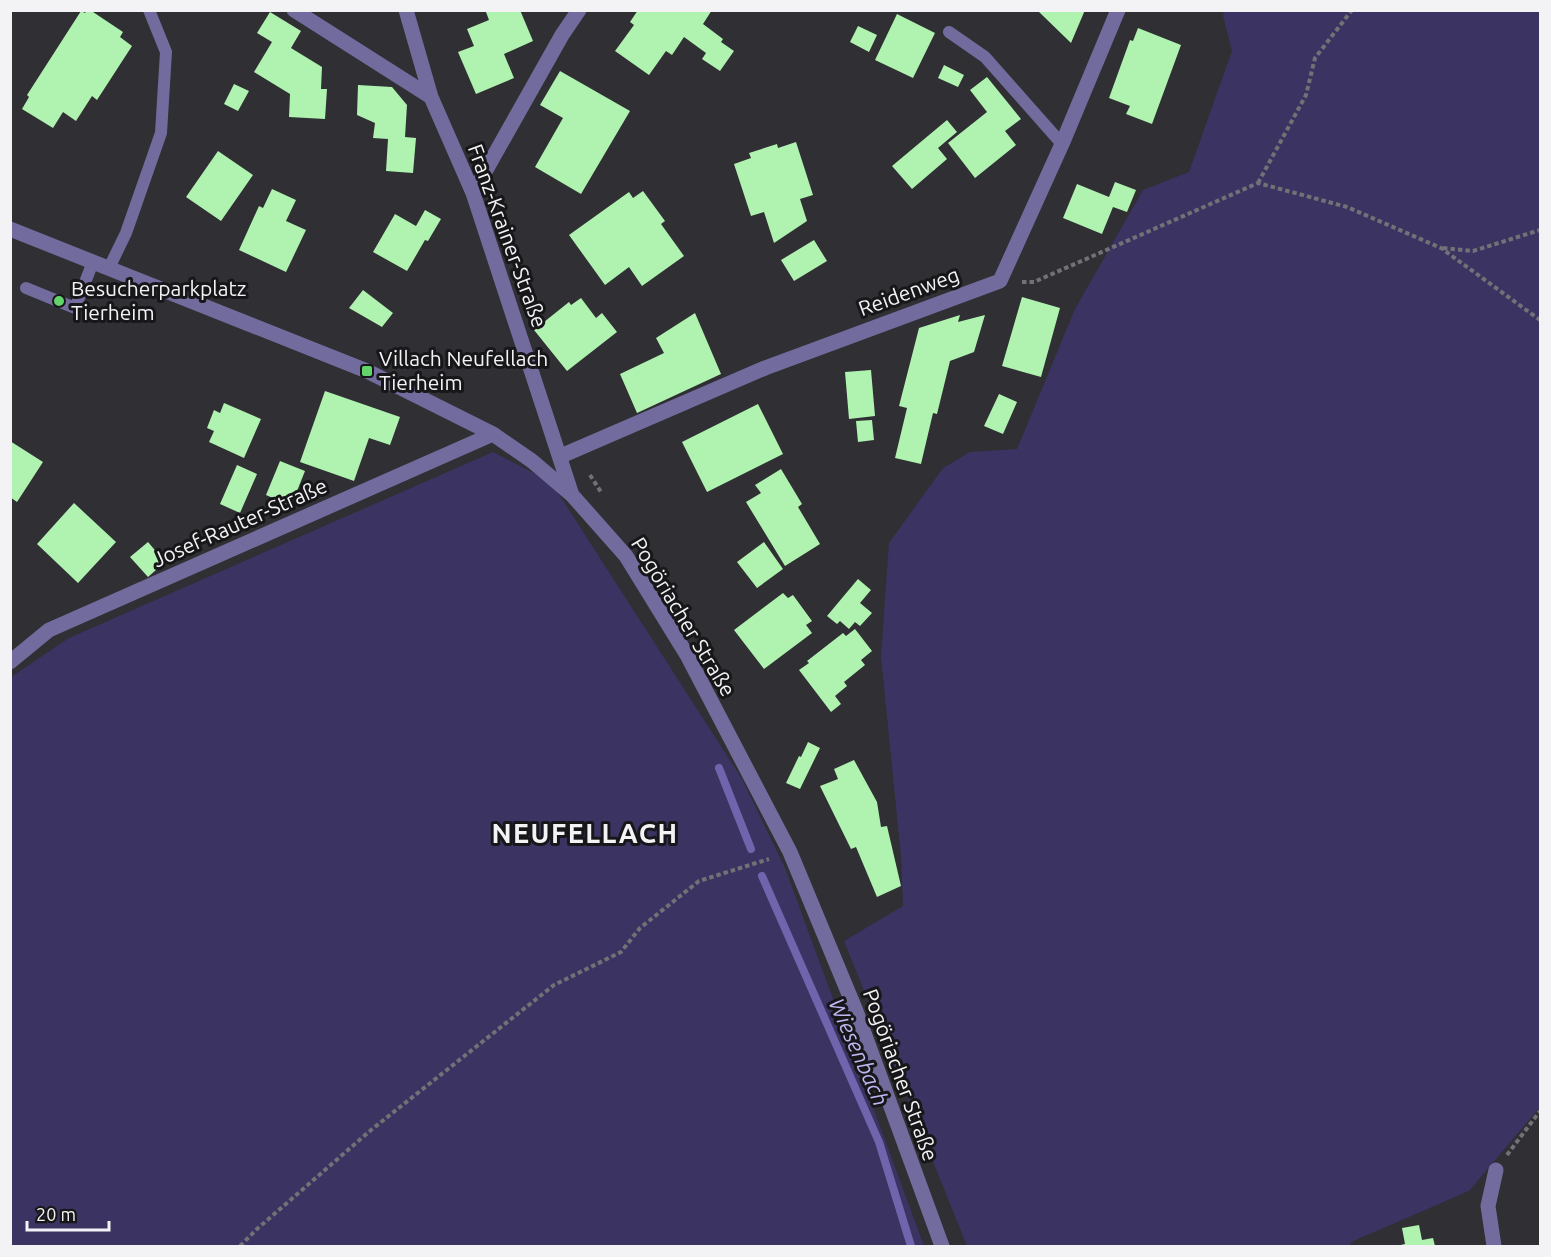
<svg xmlns="http://www.w3.org/2000/svg" width="1551" height="1257" viewBox="0 0 1551 1257" font-family="Ubuntu,sans-serif">
  <rect width="100%" height="100%" fill="#2f2f34"/>
  <path fill="#3b3362" d="M1224,11H1540V1107L1469,1191L1351,1242L1350,1246H967L844,941L903,906L901,856L881,656L889,543L943,468L970,452L1017,449L1075,309L1143,190L1189,172L1232,51L1223,16Z
    M493,452L551,482L742,779L785,868L924,1246H11V677L69,638Z"/>
  <g fill="none" stroke-linecap="round" stroke-linejoin="round">
    <path stroke="#7064ad" stroke-width="8" d="M719,768L751,849
      M762,876L879,1142L911,1246"/>
  </g>
  <path fill="#b0f2b0" d="M87,10H90L123,32L120,37L132,46L97,100L92,96L76,121L63,112L53,128L22,109L29,97L27,95L81,11L85,13Z
    M489,10H520L533,41L504,54L514,78L476,94L458,52L474,46L467,29L489,20L486,12Z
    M638,10H712L703,24L723,39L721,42L734,51L720,71L702,59L706,53L684,37L672,55L666,51L649,75L615,51L634,25L630,22Z
    M1037,10H1085L1071,43Z
    M270,12L301,31L291,48L322,67L321,89H327L325,119L289,117L290,94L254,72L272,42L257,33Z
    M897,14L935,33L913,78L875,60Z
    M858,26L877,35L869,52L850,42Z
    M1138,28L1181,45L1152,124L1126,114L1130,106L1109,98L1130,40L1133,41Z
    M944,65L964,75L958,87L938,78Z
    M560,71L630,111L581,194L535,167L563,118L540,105Z
    M987,77L1021,119L1005,131L1016,145L975,178L948,143L987,112L970,90Z
    M234,84L249,91L238,111L224,104Z
    M358,85L392,87L407,105L405,137L416,138L413,173L386,171L388,139L373,138L375,123L357,115Z
    M947,120L957,132L938,148L947,159L912,189L892,166Z
    M796,142L813,195L800,199L807,221L774,243L764,212L751,216L734,164L751,158L749,153L777,144L778,148Z
    M218,151L253,175L221,221L186,197Z
    M1115,182L1136,190L1127,212L1113,207L1102,234L1063,218L1077,184L1109,197Z
    M272,189L296,200L286,221L306,230L286,272L239,250L259,206L263,208Z
    M643,191L665,221L661,224L684,256L642,286L629,267L605,285L569,235L629,192L633,198Z
    M425,210L441,219L428,241L425,240L407,271L373,252L395,214L416,226Z
    M814,240L827,261L794,281L781,260Z
    M363,290L393,313L382,327L349,308Z
    M1022,297L1060,308L1041,377L1002,366Z
    M581,298L596,318L602,313L617,332L567,371L534,330L569,302L571,305Z
    M695,313L721,374L637,413L620,374L664,353L656,338Z
    M960,315L958,322L985,315L974,352L950,361L937,414L933,413L921,464L895,458L907,408L899,406L919,328Z
    M871,370L875,416L849,419L845,372Z
    M325,391L400,417L390,445L369,438L354,481L300,462Z
    M999,394L1017,402L1003,434L984,426Z
    M224,403L261,419L244,458L209,442L214,431L207,428L214,410L220,413Z
    M758,404L783,454L707,492L682,442Z
    M872,420L874,440L858,442L856,421Z
    M10,441L43,462L17,502L10,497Z
    M280,461L305,471L291,506L266,495Z
    M237,465L257,474L240,513L220,504Z
    M781,469L802,504L798,507L820,544L785,566L746,502L761,493L755,485Z
    M74,503L116,542L78,583L37,544Z
    M148,542L165,562L148,577L130,557Z
    M764,542L783,569L757,588L737,562Z
    M858,579L871,590L860,603L872,613L860,626L855,622L849,629L840,621L837,624L827,616Z
    M783,593L788,598L793,595L812,621L806,625L812,633L764,669L734,630Z
    M855,629L872,651L861,660L865,665L844,682L847,686L835,696L841,704L831,712L799,670L809,663L807,661L843,633L846,636Z
    M808,742L820,748L800,789L786,783L799,756L801,757Z
    M854,760L877,802L881,827L887,826L901,886L877,897L856,847L851,849L820,786L838,779L834,769Z
    M1419,1225L1422,1240L1433,1238L1435,1246H1396L1405,1244L1402,1228Z"/>
  <g fill="none" stroke-linecap="round" stroke-linejoin="round">
    <path stroke="#717176" stroke-width="4" stroke-dasharray="4.5 3" stroke-linecap="butt" d="M1258,183L1306,95L1315,58L1352,10
      M1443,248L1473,251L1540,230
      M1022,282H1034L1258,183L1347,207L1441,248L1540,320
      M590,475L601,492
      M1507,1155L1540,1111
      M240,1246L257,1229L371,1130L554,985L621,952L640,928L699,881L769,859"/>
    <path stroke="#726c9e" stroke-width="12" d="M949,32L985,57L1062,144
      M109,268L126,233L161,133L166,52L149,10
      M26,288L75,308L93,262"/>
    <path stroke="#726c9e" stroke-width="15" d="M294,10L431,97
      M406,10L431,97L473,193L572,495
      M473,193L562,35L579,10
      M10,229L367,371L493,434L532,461L572,495L626,556L687,655L790,852L856,1011L942,1246
      M561,456L765,368L1000,281L1062,144L1118,10
      M10,662L49,630L493,434
      M1494,1246L1488,1206L1496,1170"/>
  </g>
  <g fill="#63d469" stroke="#171719" stroke-width="2">
    <circle cx="59" cy="301" r="6"/>
    <rect x="361" y="365" width="12" height="12" rx="3"/>
  </g>
  <g text-anchor="middle" stroke-width="6" stroke-linejoin="round" paint-order="stroke">
    <g font-size="21" fill="#f3f3f6" stroke="#171719">
      <text transform="translate(507 236) rotate(70)" y="7">Franz-Krainer-Straße</text>
      <text transform="translate(909 292) rotate(-20)" y="7">Reidenweg</text>
      <text transform="translate(240 523) rotate(-24)" y="7">Josef-Rauter-Straße</text>
      <text transform="translate(683 617) rotate(59)" y="7">Pogöriacher Straße</text>
      <text transform="translate(900 1075) rotate(70)" y="7">Pogöriacher Straße</text>
    </g>
    <g font-size="21" fill="#f3f3f6" stroke="#171719" text-anchor="start">
      <text x="71" y="296">Besucherparkplatz<tspan x="71" dy="24">Tierheim</tspan></text>
      <text x="379" y="366">Villach Neufellach<tspan x="379" dy="24">Tierheim</tspan></text>
    </g>
    <g font-size="22" font-style="italic" fill="#beb7f3" stroke="#171719">
      <text transform="translate(859 1052) rotate(66)" y="8">Wiesenbach</text>
    </g>
    <g font-size="27" font-weight="bold" letter-spacing="1.5" fill="#f3f3f6" stroke="#171719">
      <text x="585" y="843">NEUFELLACH</text>
    </g>
  </g>
  <rect width="1551" height="1257" fill="none" stroke="#f3f3f6" stroke-width="24"/>
  <path d="M27 1221v9h82v-9" fill="none" stroke="#f3f3f6" stroke-width="3"/>
  <text x="36" y="1221" font-size="18" fill="#f3f3f6" stroke="#171719" stroke-width="4.5" paint-order="stroke">20 m</text>
</svg>
